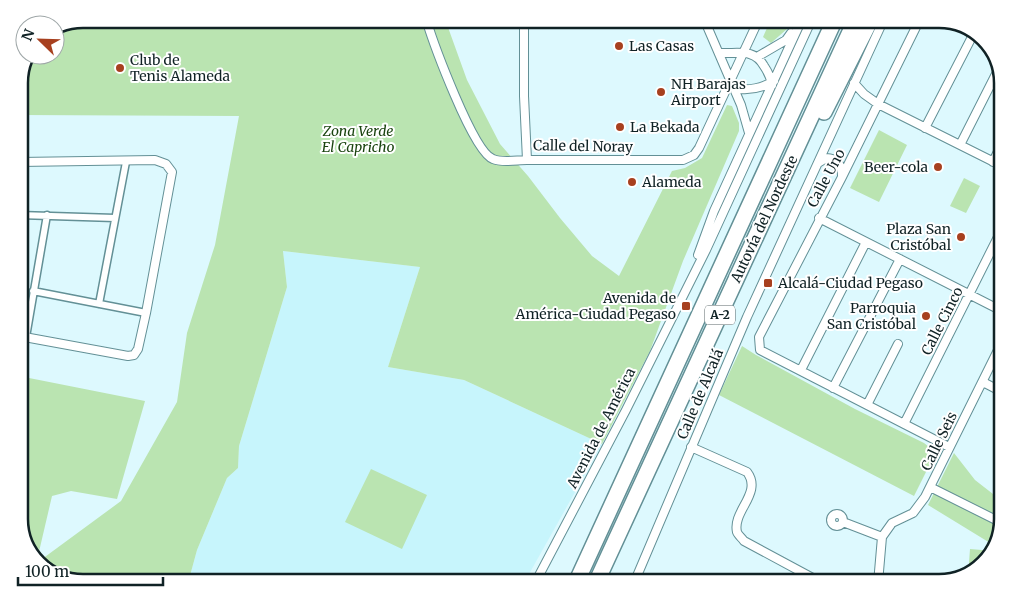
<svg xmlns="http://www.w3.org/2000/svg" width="1021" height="602" viewBox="0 0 1021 602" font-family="Merriweather,serif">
  <rect width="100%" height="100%" fill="#ddf9fe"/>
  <path fill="#c7f5fc" d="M283,251L420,267L388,367L464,380L602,444L524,583H188L197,550L227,478L238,468L239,446L287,287Z"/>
  <path fill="#bae4b1" d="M82,19H445L467,80L500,144L528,176L560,218L592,256L619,276L672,171L685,168L702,158L727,105L732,106L739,123V131L683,261L650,351L602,444L464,380L388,367L420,267L283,251L287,287L239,446L238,468L227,478L197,550L188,583H82L50,575L38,562L121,501L177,402L187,333L215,245L239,116L19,115V78L29,55H55V30Z
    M771,19H791L787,29L771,43L763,37Z
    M879,130L907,145L879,202L850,188Z
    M964,178L980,186L966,213L950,206Z
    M742,346L756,355L855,409L924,443L933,450L934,456L914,496L719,395Z
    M19,376L145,401L117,499L71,491L52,496L38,556L30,554L27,552L19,524Z
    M954,453L975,480L1002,501V520L995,546L928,505Z
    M371,469L427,495L402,549L345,522Z
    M970,549L994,551L970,575L968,576Z"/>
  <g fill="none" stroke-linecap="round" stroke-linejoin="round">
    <defs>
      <path id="pedestrian" d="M19,215L115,218
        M33,291L146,313
        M99,304L126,162
        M26,337L47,215"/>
      <path id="minor" d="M426,19C433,42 473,152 493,159C502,163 517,160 527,160
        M524,19V96L527,160H683L694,155L699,148L759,19
        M704,19L741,105L749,133
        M920,19L842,177L759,337L760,350L949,447
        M720,53C738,54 754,48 764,66C768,72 771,78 772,85
        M757,57L786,40L791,33
        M854,83L864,94L878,104L1002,166
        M733,88C747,91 762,88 774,81
        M925,128L975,31
        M960,145L999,68
        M19,162L155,160L166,164L172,172L146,313L138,349L134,355L128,356L19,336
        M993,162L1002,143
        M818,163L826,158C837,158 842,165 842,176
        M819,218L1002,311
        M698,255L714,211L802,19
        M801,370L866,242
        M983,382L1002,392
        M833,388L900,259
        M867,405L898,344
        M904,424L1002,229
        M691,447L747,472C763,493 732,511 737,532C738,535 742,538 744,541L822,583
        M930,487L1002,523
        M831 520a6 6 0 1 1 12 0a6 6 0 1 1-12 0Z
        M843,522L882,537
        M535,583L626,410L706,250L812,19
        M634,583L747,317L884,19
        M878,583L882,537L892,523L913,513L925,497L1002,342"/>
      <path id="motorway" d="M824,112L871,19
        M576,583L835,19
        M596,583L856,19"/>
    </defs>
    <use href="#pedestrian" stroke="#639096" stroke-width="9"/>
    <use href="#minor" stroke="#639096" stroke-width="10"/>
    <use href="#motorway" stroke="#639096" stroke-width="18"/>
    <use href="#pedestrian" stroke="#fff" stroke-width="6"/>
    <use href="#minor" stroke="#fff" stroke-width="8"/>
    <use href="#motorway" stroke="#fff" stroke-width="15"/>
  </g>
  <g fill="#a7401f" stroke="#fff" stroke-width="2">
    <circle cx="619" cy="46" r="5"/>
    <circle cx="120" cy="68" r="5"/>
    <circle cx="661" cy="92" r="5"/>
    <circle cx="620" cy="127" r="5"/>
    <circle cx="938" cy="167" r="5"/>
    <circle cx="632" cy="182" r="5"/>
    <circle cx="961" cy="237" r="5"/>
    <rect x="763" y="278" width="10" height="10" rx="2.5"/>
    <rect x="681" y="301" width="10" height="10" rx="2.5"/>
    <circle cx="926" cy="316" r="5"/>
  </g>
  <g text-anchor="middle" stroke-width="4" stroke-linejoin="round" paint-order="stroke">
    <rect fill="#fff" stroke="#586466" stroke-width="1" x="705" y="305.5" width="30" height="19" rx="4"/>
    <g font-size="12" font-weight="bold" fill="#102225">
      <text x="720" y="319">A-2</text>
    </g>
    <g font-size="14" fill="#102225" stroke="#fff" text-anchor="start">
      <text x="629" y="51">Las Casas</text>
      <text x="130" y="65">Club de<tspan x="130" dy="16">Tenis Alameda</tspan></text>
      <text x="671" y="89">NH Barajas<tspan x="671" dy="16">Airport</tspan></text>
      <text x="630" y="132">La Bekada</text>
      <text x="928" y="172" text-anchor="end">Beer-cola</text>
      <text x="642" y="187">Alameda</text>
      <text x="951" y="234" text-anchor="end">Plaza San<tspan x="951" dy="16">Cristóbal</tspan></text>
      <text x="778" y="288">Alcalá-Ciudad Pegaso</text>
      <text x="676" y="303" text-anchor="end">Avenida de<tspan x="676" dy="16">América-Ciudad Pegaso</tspan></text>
      <text x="916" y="313" text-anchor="end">Parroquia<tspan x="916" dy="16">San Cristóbal</tspan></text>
    </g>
    <g font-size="14" font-style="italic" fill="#19430e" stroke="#fff">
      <text x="358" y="136">Zona Verde<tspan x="358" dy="16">El Capricho</tspan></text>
    </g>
    <g font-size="14" fill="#102225" stroke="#fff">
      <text transform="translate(583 146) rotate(1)" y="5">Calle del Noray</text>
      <text transform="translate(826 178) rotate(-62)" y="5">Calle Uno</text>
      <text transform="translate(764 219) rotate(-65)" y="5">Autovía del Nordeste</text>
      <text transform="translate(942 321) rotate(-63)" y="5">Calle Cinco</text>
      <text transform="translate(700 394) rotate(-67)" y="5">Calle de Alcalá</text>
      <text transform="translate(601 428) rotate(-63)" y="5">Avenida de América</text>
      <text transform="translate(939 441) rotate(-64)" y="5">Calle Seis</text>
    </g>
  </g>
  <path d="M0 0H1021V602H0ZM83 28H939A55 55 0 0 1 994 83V519A55 55 0 0 1 939 574H83A55 55 0 0 1 28 519V83A55 55 0 0 1 83 28Z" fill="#fff" fill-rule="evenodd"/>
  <path fill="none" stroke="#102225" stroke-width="2.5" d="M83 28H939A55 55 0 0 1 994 83V519A55 55 0 0 1 939 574H83A55 55 0 0 1 28 519V83A55 55 0 0 1 83 28Z"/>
  <g transform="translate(40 40) rotate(293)"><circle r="24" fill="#ffffff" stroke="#9fa7a8"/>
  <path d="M0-4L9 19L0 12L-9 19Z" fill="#a7401f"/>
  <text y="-8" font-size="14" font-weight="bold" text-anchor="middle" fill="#102225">N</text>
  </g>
  <path d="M18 577v8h145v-8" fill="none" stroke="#102225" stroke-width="2.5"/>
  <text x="25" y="577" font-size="15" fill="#102225" stroke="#ffffff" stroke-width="4" paint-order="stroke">100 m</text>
</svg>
